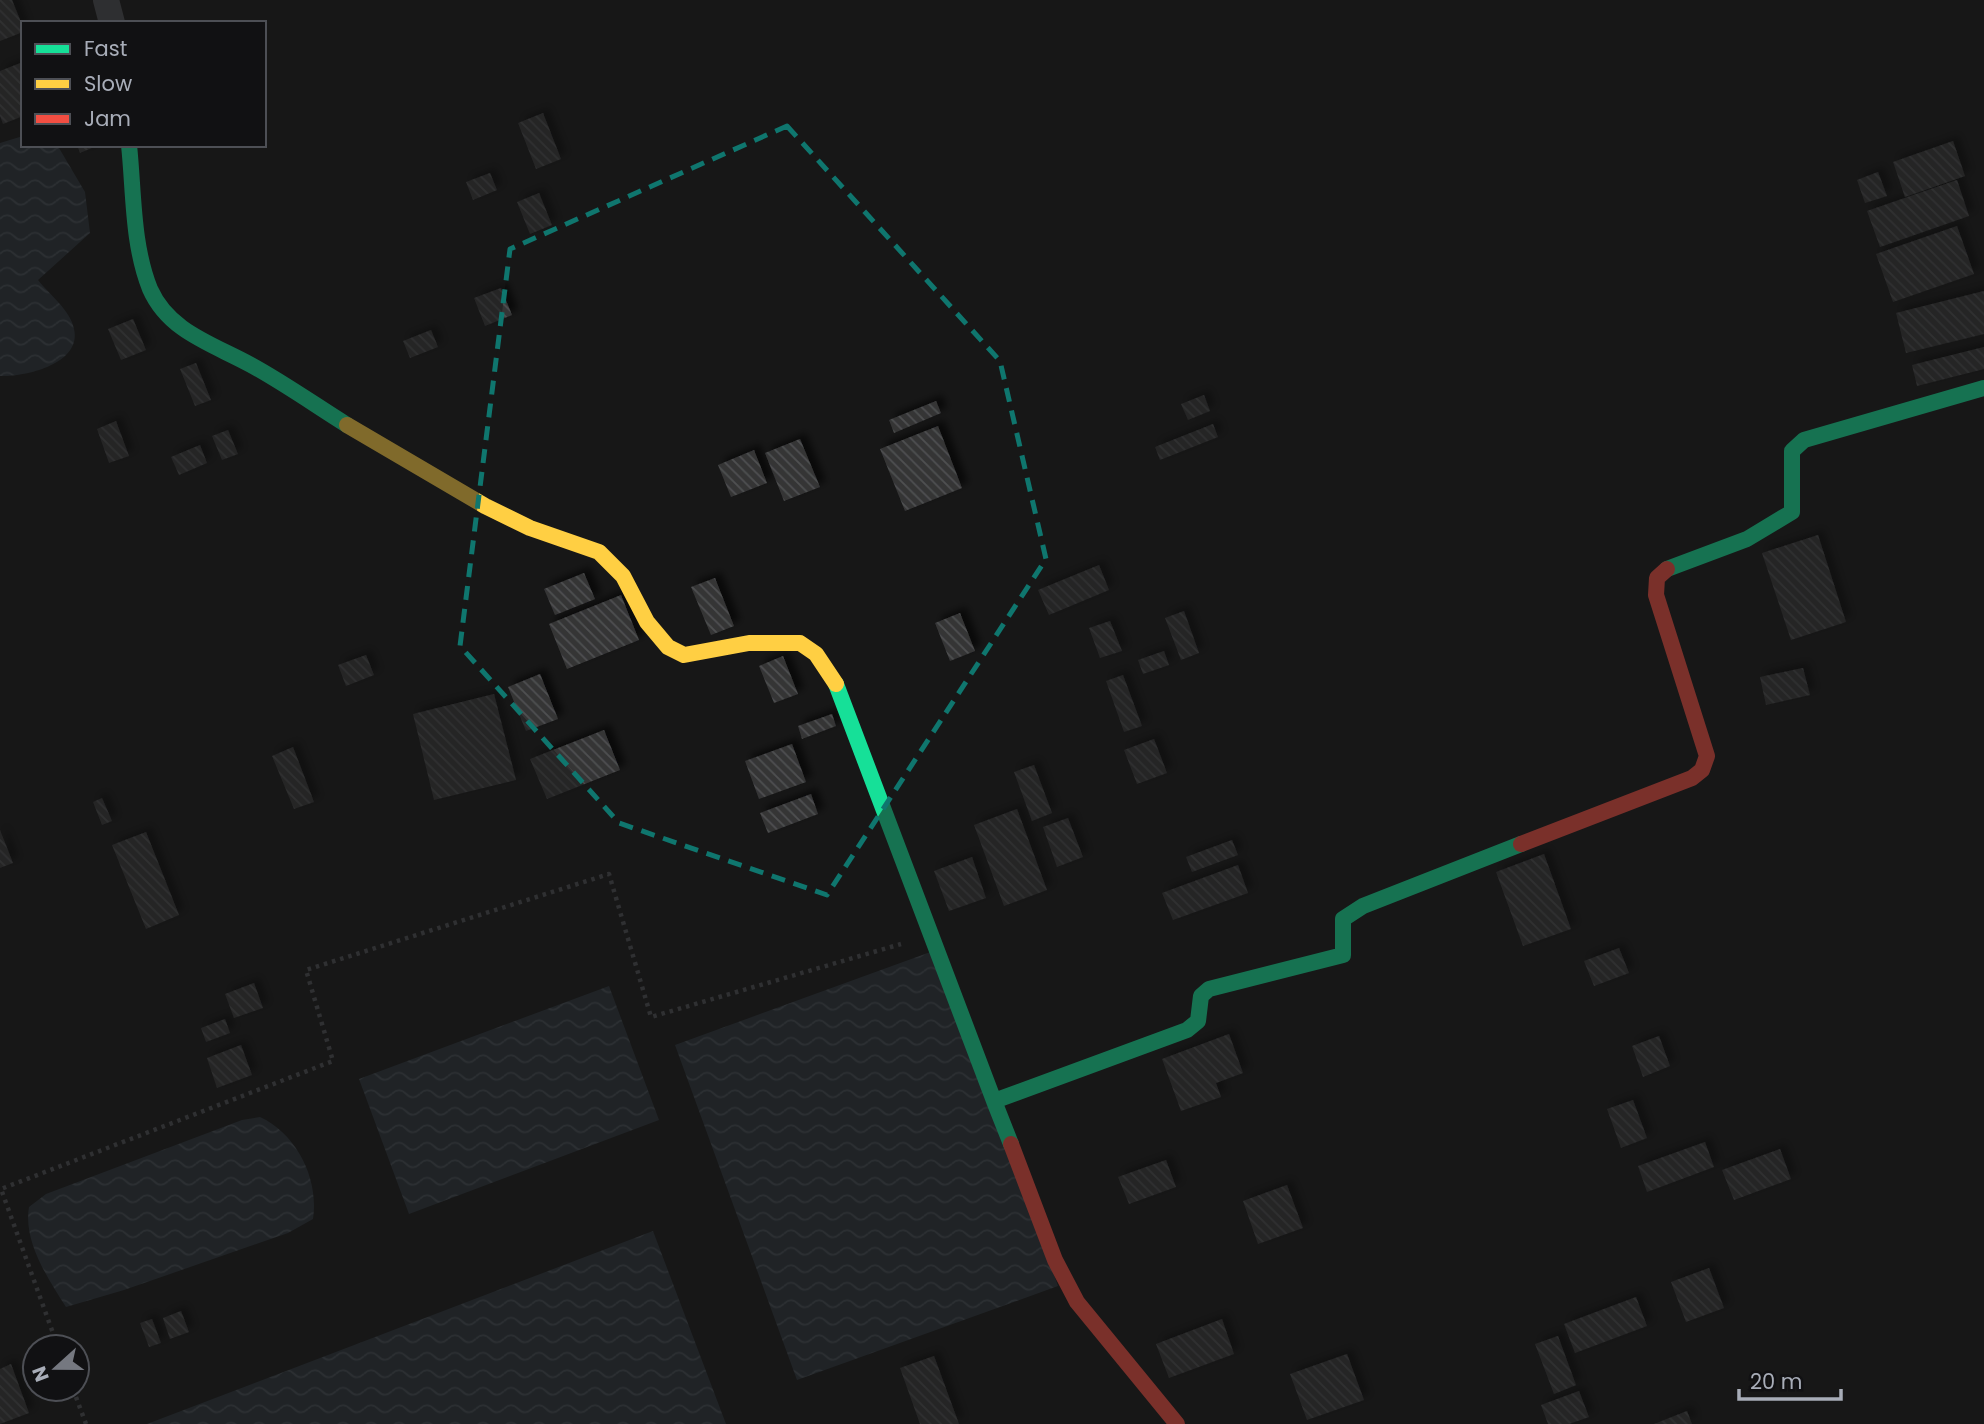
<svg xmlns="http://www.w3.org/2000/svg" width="1984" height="1424" viewBox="0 0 1984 1424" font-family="Poppins,sans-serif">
  <defs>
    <pattern id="water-waves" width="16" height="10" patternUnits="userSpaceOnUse" patternTransform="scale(1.75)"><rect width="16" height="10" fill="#2a3239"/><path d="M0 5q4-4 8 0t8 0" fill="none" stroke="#464d54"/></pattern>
    <pattern id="building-back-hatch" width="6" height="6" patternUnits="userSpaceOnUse" patternTransform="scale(1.75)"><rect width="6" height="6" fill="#353536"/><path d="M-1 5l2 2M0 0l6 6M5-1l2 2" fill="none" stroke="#4f5051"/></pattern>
    <filter id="shadow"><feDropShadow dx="6" dy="-6" stdDeviation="3.5" flood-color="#0009"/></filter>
  </defs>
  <rect width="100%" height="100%" fill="#171717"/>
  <path fill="url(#water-waves)" d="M23,136V145H57L59,148L85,192L90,233L38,280C49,294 71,311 74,329C82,364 25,377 0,376V143Z
    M936,950L1058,1286L797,1380L675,1045Z
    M609,986L659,1120L409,1214L359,1079Z
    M260,1117C297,1134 319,1179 313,1219L288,1233L124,1290L66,1307C48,1279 23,1241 29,1207L46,1194L242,1120Z
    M653,1231L726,1424H147Z"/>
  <path fill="url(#building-back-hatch)" filter="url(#shadow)" d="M0,0H12L23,27V32L0,41Z
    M23,62V116L3,124L0,116V71Z
    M543,113L561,159L536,169L518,123Z
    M1953,141L1965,176L1905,197L1893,162Z
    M77,145H99L80,153Z
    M1878,172L1887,196L1865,203L1857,180Z
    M490,173L497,190L473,200L466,182Z
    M1957,180L1969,216L1880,247L1867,211Z
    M539,193L552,225L530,234L517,202Z
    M1957,226L1974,274L1893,302L1876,254Z
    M501,288L512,315L485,326L474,298Z
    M1984,291V334L1906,353L1896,313Z
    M133,319L146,350L121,360L108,329Z
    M431,330L438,347L410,358L403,341Z
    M1984,347V369L1917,386L1912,365Z
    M196,363L211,400L195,406L180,369Z
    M1204,395L1210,411L1188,420L1181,404Z
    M936,401L941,413L894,433L889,420Z
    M116,421L129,456L109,463L97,429Z
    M1213,424L1218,437L1160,460L1155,447Z
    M938,426L962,488L905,511L880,449Z
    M228,430L238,454L222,460L212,436Z
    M800,439L820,487L784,501L765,453Z
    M200,445L207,463L179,475L171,457Z
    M754,450L767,483L731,497L718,465Z
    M1818,535L1846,622L1791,640L1762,553Z
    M1099,565L1109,590L1049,615L1038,590Z
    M584,573L595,599L555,615L544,589Z
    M715,578L734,626L711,635L691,587Z
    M621,595L639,640L567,669L549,624Z
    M1184,611L1199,653L1181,660L1165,618Z
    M960,613L975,651L950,661L935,623Z
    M1110,621L1122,651L1100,658L1089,628Z
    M1164,651L1169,665L1143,674L1138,660Z
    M366,655L374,675L346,686L338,665Z
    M783,656L798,694L774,703L759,666Z
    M1803,668L1810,695L1766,705L1760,677Z
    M540,674L558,719L526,731L508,687Z
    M1123,675L1142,726L1124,732L1106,681Z
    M494,694L516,780L434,800L413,714Z
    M832,714L836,726L802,739L798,726Z
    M604,730L620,770L547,799L530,759Z
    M1154,739L1167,773L1137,784L1124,750Z
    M792,744L806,782L759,799L745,761Z
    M293,747L314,802L294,809L272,756Z
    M1034,765L1052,813L1032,821L1014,772Z
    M811,794L818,814L768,833L760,813Z
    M102,798L112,821L102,825L93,802Z
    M1017,809L1047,890L1004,906L974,825Z
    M1068,818L1083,857L1057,867L1043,827Z
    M0,830L13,863L0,868Z
    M146,832L179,915L146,929L112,845Z
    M1232,840L1238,855L1192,872L1186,857Z
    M1544,854L1571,929L1523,946L1496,872Z
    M972,857L986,898L949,911L934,871Z
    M1238,865L1248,893L1173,920L1162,893Z
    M1619,948L1629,973L1594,986L1584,961Z
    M254,983L263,1008L234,1018L225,994Z
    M225,1019L230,1033L206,1042L201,1028Z
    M1229,1034L1243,1073L1216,1083L1221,1097L1181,1111L1162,1059Z
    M1659,1036L1670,1066L1643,1077L1632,1046Z
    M241,1045L252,1075L217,1088L207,1058Z
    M1633,1100L1647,1138L1621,1148L1607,1109Z
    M1705,1142L1714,1167L1647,1192L1638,1166Z
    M1780,1149L1791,1179L1734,1200L1722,1170Z
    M1166,1160L1176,1187L1129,1204L1118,1177Z
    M1287,1185L1303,1228L1258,1244L1243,1201Z
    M1709,1268L1724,1308L1686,1322L1671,1282Z
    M1636,1297L1647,1326L1575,1353L1564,1324Z
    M181,1311L189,1332L170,1339L163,1318Z
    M152,1319L161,1343L149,1347L140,1323Z
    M1222,1319L1234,1354L1169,1378L1156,1344Z
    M1558,1336L1576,1385L1554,1394L1535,1344Z
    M1347,1354L1364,1400L1307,1420L1290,1374Z
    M934,1356L959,1424H920L900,1368Z
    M11,1364L29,1413L0,1424V1369Z
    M1579,1391L1589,1417L1569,1424H1548L1541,1405Z
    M1687,1411L1692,1424H1654Z"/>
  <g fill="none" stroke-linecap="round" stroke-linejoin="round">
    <path stroke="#4d4e52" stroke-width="4.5" stroke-dasharray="3.5 5" stroke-linecap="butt" d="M58,1347L1,1189L333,1061L306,970L609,874L651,1017L901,944
      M73,1389L86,1424"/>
    <path stroke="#4b4c50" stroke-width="26" d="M106,0L112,23"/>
    <path stroke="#16e098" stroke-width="16" d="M129,145C134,192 132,244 150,289C169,332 213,344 251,365C284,383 315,405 347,425
      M1667,569L1747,539L1792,512V451L1804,440L1984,388
      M836,684L994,1101
      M1011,1144L994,1101L1187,1030L1198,1021L1201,996L1209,989L1343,955V919L1363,906L1521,844"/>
    <path stroke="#ffcf43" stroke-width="16" d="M347,425L485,506L530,528L599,552L623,576L647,622L668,647L684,655L749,643H800L816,654L836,684"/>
    <path stroke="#f24e42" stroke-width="16" d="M1521,844L1692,778L1702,770L1707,756L1656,595L1657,578L1667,569
      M1011,1144L1055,1260L1077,1302L1177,1424"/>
  </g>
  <path d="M0 0H1984V1424H0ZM787,126L1000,361L1046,559L827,895L619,823L460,646L510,249Z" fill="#171717" fill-opacity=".55" fill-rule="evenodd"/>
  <path fill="none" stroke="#0f766e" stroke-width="5" stroke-dasharray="14 9" stroke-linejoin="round" d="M787,126L1000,361L1046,559L827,895L619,823L460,646L510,249Z"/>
  <rect x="21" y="21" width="245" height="126" fill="#111113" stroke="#4d4f55" stroke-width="2"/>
  <rect x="35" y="44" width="35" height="10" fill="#16e098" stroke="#4d4f55" stroke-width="2"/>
  <text x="84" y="56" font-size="21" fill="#a8adb8">Fast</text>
  <rect x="35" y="79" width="35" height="10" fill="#ffcf43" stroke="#4d4f55" stroke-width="2"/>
  <text x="84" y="91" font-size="21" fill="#a8adb8">Slow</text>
  <rect x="35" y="114" width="35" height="10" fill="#f24e42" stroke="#4d4f55" stroke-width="2"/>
  <text x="84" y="126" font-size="21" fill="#a8adb8">Jam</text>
  <g transform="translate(56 1368) rotate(249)"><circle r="33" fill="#111113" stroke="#4d4f55" stroke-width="2"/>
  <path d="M0-5L12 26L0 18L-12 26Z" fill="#757880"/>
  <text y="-10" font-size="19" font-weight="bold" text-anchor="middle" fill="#a8adb8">N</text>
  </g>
  <path d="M1739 1389v10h102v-10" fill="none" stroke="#a8adb8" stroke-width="3.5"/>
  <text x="1750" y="1389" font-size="21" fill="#a8adb8" stroke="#111113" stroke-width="5" paint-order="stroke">20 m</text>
</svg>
